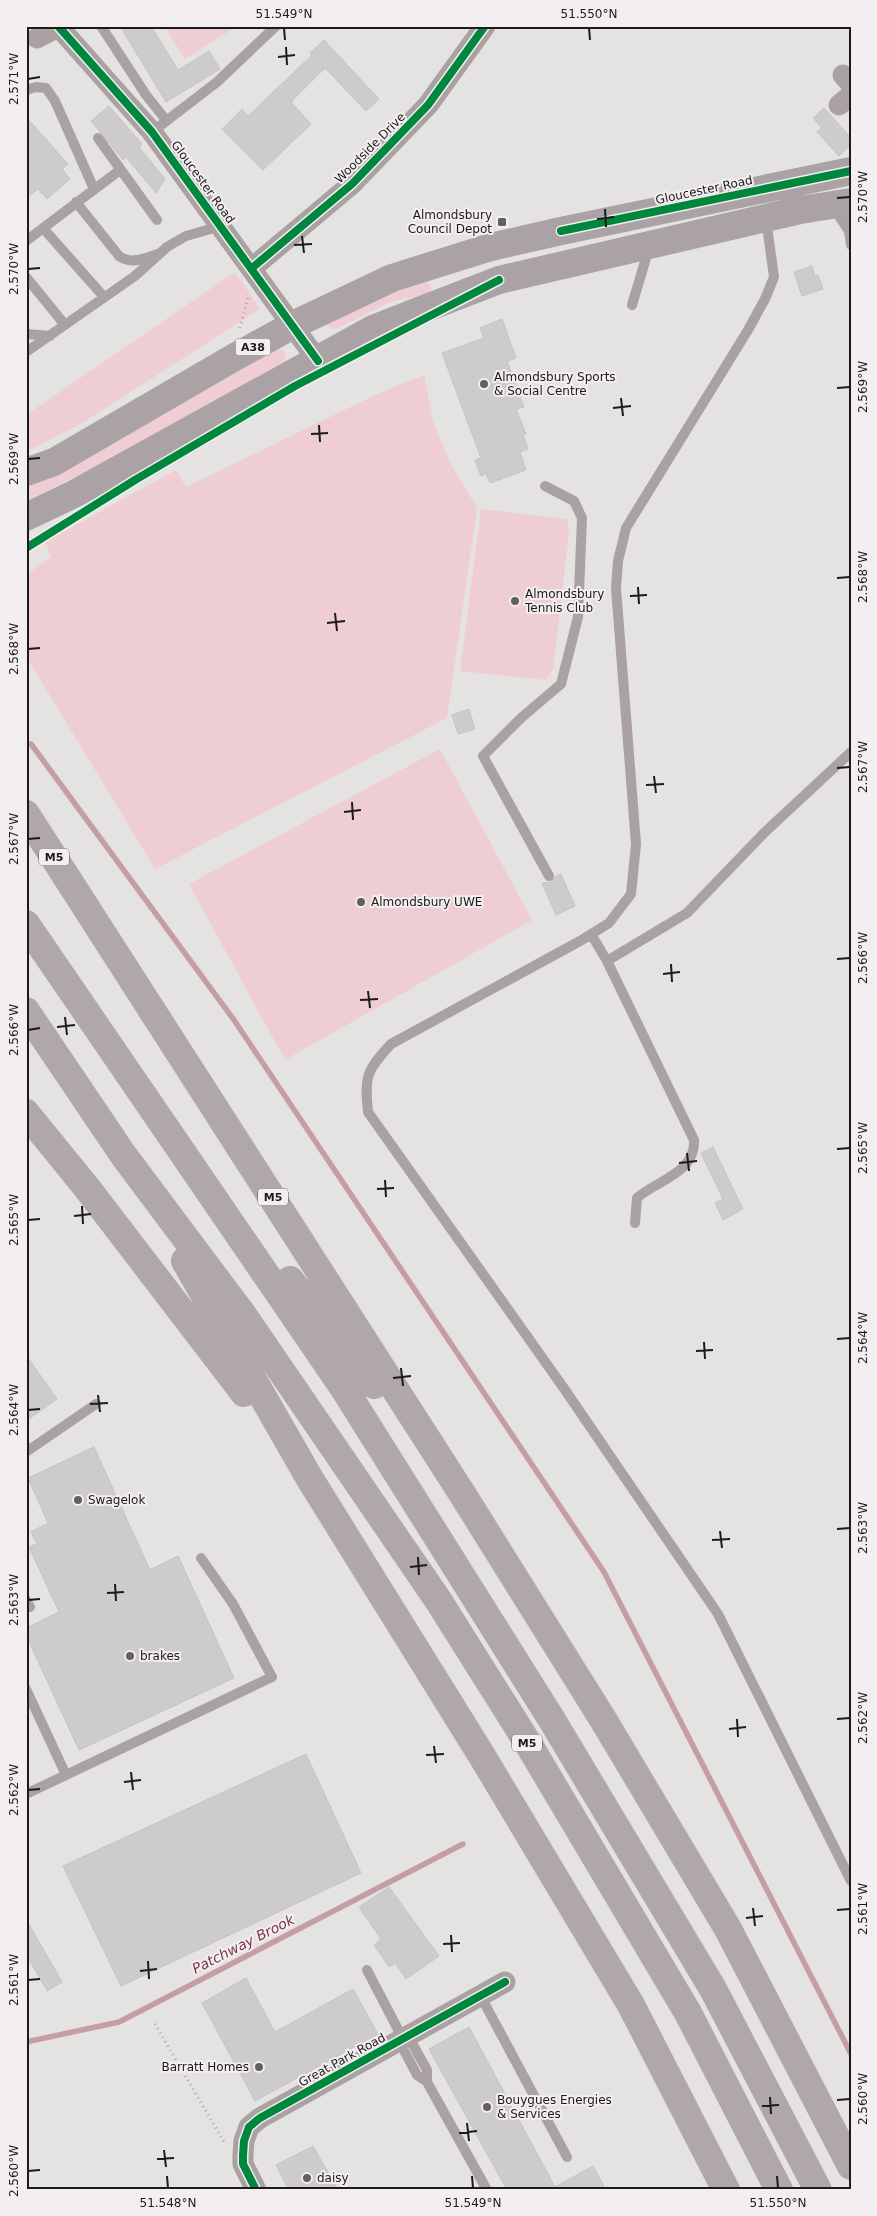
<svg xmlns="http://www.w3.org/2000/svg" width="877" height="2216" viewBox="0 0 877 2216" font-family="'DejaVu Sans',sans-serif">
  <rect width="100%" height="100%" fill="#e5e2e2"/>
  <path fill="#efced3" d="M164,26H237L185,59Z
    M235,272L260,309L81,424L26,452V415Z
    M420,281L428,283L432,290L430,293L388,303L338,328L332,329L327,324L328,318Z
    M279,348L285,353L286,364L166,432L26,501V486L58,471Z
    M424,375L433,421L450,463L477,508L447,718L155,869L26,656V575L51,557L45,542L176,470L186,487L379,393Z
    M481,509L567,519L569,533L553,669L546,680L460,671Z
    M440,749L532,920L285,1060L189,884Z"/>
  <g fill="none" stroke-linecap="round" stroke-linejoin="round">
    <path stroke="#c59ea5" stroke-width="5.5" d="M31,744L234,1020L604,1572L851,2054
      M26,2042L119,2022L463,1844"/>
  </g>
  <path fill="#cdcbcb" stroke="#c5c3c3" d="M120,26H151L178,70L209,51L220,69L166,102Z
    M324,40L379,99L366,111L325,68L291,102L311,124L263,170L222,129L242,109L248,116L312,55L310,53Z
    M109,106L142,144L139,147L165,179L156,193L126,157L123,160L91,121Z
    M824,108L851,138V145L839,156L817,132L822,128L813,118Z
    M26,117L68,164L62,169L70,179L47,199L38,189L26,198Z
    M812,266L815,276L818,275L823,289L802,296L794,272Z
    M502,319L516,358L507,361L524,407L516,409L526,434L523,435L528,449L520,452L526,470L490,483L486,474L481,476L475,460L481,458L442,353L484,338L480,328Z
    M469,709L475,729L458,734L452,715Z
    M561,874L575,906L556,915L542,883L552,882L556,876Z
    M713,1147L743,1209L723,1220L715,1203L723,1199L701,1153Z
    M26,1355L57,1399L26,1421Z
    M94,1447L150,1570L178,1556L234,1678L79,1750L26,1635V1628L59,1612L29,1547L37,1544L31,1532L48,1523L28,1478Z
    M306,1754L361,1873L121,1986L63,1866Z
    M389,1887L439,1956L406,1979L395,1963L389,1967L374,1945L381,1939L359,1907Z
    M26,1919L62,1982L47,1991L26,1954Z
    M246,1978L275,2032L353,1989L378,2034L255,2101L202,2003Z
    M469,2027L555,2187L593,2166L606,2190H507L429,2049Z
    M313,2146L338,2190H289L276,2165Z"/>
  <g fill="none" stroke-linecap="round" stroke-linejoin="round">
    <path stroke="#aaa5a6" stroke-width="3" stroke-dasharray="1 4" stroke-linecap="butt" d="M240,328L248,297
      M155,2024L224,2142"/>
    <path stroke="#a9a1a2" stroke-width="10" d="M101,26L146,95L166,120
      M26,90L36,87L46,88L55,101L94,189
      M152,132L217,82L276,26
      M98,138L157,220
      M76,202L119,256C131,265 145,258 158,254
      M833,207L849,231
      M851,218L849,231L851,245
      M766,219L774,277L765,299L748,330L626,528L618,561L616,588L636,844L631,894L609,923L580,941L391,1044C367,1070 364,1076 368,1112L563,1387L718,1614L851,1881
      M43,228L104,297
      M26,241L120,170
      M26,277L65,325
      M632,305L649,248
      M26,334L50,336
      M26,352L135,276L167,247L186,236L221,226
      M545,486L574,501L582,518L578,617L561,684L521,718L483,756L549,876
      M591,934L607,961L694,1140C696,1173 657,1180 637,1198L635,1223
      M607,961L687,913L765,832L851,752
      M26,1452L96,1404
      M26,1600L30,1607
      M26,1689L66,1775
      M26,1794L272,1677L233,1604L201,1558
      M367,1970L403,2039
      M480,1995L567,2157
      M399,2041L417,2075L427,2082V2070L408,2036
      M427,2082L487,2190"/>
    <path stroke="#a9a1a2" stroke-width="21" d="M58,26L152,132L318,361
      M37,38L58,27
      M843,75L851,84
      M839,105L851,95
      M252,268L352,184L428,105L485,26
      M256,2190L243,2164V2155L244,2141L249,2127L260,2118L505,1982"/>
    <path stroke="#aba2a5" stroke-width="28" d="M26,472L54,462L233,358L293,325L392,278L491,247L561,231L851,171
      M26,517L76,493L373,329L411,314L499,280L800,210L851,202"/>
    <path stroke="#afa7a9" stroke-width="28" d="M26,814L463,1495L604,1721L728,1929L851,2166
      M26,924L343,1387L552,1720L713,1989L818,2190
      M26,1011L124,1156L243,1315L438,1600L526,1740L688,2013L779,2190
      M26,1113L87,1188L244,1393
      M185,1261L310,1479L482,1756L631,2005L726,2190
      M290,1280L374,1385"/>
    <defs>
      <path id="cycleway" d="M58,26L152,132L318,361
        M561,231L851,171
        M252,268L352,184L428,105L485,26
        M26,548L135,480L295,386L499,280
        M256,2190L243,2164V2155L244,2141L249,2127L260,2118L505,1982"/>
    </defs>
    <use href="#cycleway" stroke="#f3eeef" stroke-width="11"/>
    <use href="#cycleway" stroke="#00873e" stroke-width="8"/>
  </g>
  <path fill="none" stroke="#1c1a1a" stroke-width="2" d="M284,28L285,40M589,28L590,40M286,47L287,65M278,57L295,55M28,79L40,77M837,198L850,197M605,209L606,227M597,219L614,217M302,236L304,253M294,245L312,244M28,269L40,268M837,388L850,387M621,398L623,416M613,408L631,406M319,425L320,442M311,434L328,433M28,459L40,458M837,578L850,577M638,587L639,604M630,596L647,595M335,613L337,631M327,623L345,621M28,649L40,648M837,768L850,767M654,776L656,793M646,785L664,784M352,802L353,820M344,812L361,810M28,839L40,838M837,959L850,958M671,964L672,982M663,974L680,972M368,991L370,1008M360,1000L378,999M65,1017L67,1035M57,1027L75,1025M28,1030L40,1028M837,1149L850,1148M687,1153L689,1171M679,1163L697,1161M385,1180L386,1197M377,1189L394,1188M82,1206L83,1224M74,1216L91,1214M28,1220L40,1219M837,1339L850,1338M704,1342L705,1359M696,1351L713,1350M401,1368L403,1386M393,1378L411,1376M98,1395L100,1412M90,1404L108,1403M28,1410L40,1409M837,1529L850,1528M720,1531L722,1548M712,1540L730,1539M418,1557L419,1575M410,1567L427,1565M115,1584L116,1601M107,1593L124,1592M28,1600L40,1599M737,1719L738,1737M837,1719L850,1718M729,1729L746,1727M434,1746L436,1763M426,1755L444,1754M131,1772L133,1790M124,1782L141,1780M28,1790L40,1789M753,1908L755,1926M837,1910L850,1909M746,1918L763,1916M451,1935L452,1952M443,1944L460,1943M148,1961L149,1979M140,1971L157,1969M28,1980L40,1979M770,2097L771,2114M837,2100L850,2099M762,2106L779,2105M467,2123L469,2141M459,2133L477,2131M164,2150L166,2167M157,2159L174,2158M28,2171L40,2170M167,2176L168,2188M472,2176L473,2188M777,2176L778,2188"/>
  <g fill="#626060" stroke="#f3eeef" stroke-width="2">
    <rect x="497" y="217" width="10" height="10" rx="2.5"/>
    <circle cx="484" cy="384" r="5"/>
    <circle cx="515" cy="601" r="5"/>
    <circle cx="361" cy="902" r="5"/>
    <circle cx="78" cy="1500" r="5"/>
    <circle cx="130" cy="1656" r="5"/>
    <circle cx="259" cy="2067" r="5"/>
    <circle cx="487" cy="2107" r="5"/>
    <circle cx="307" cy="2178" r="5"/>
  </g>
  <g text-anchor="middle" stroke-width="4" stroke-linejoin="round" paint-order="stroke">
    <g fill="#f3eeef" stroke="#5c5a5a" stroke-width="1">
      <rect x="235.5" y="338.5" width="35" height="17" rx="4"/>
      <rect x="39" y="848.5" width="30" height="17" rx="4"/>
      <rect x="258" y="1188.5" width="30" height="17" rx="4"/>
      <rect x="512" y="1734.5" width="30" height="17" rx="4"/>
    </g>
    <g font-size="11" font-weight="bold" fill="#1c1a1a">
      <text x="253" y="351">A38</text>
      <text x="54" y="861">M5</text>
      <text x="273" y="1201">M5</text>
      <text x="527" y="1747">M5</text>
    </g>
    <g font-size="12" fill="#1c1a1a" stroke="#f3eeef">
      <text transform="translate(370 148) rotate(-45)" y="4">Woodside Drive</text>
      <text transform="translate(203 182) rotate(54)" y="4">Gloucester Road</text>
      <text transform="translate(704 190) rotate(-12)" y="4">Gloucester Road</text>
      <text transform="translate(342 2060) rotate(-29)" y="4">Great Park Road</text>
    </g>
    <g font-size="12" fill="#1c1a1a" stroke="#f3eeef" text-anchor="start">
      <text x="492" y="219" text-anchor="end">Almondsbury<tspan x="492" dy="14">Council Depot</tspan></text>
      <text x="494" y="381">Almondsbury Sports<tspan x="494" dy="14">&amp; Social Centre</tspan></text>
      <text x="525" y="598">Almondsbury<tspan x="525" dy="14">Tennis Club</tspan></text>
      <text x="371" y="906">Almondsbury UWE</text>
      <text x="88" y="1504">Swagelok</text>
      <text x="140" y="1660">brakes</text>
      <text x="249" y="2071" text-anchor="end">Barratt Homes</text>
      <text x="497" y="2104">Bouygues Energies<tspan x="497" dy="14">&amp; Services</tspan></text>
      <text x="317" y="2182">daisy</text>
    </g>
    <g font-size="14" font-style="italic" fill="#7c3647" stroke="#f3eeef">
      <text transform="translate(243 1944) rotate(-27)" y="5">Patchway Brook</text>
    </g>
  </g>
  <rect width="877" height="2216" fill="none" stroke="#f3eeef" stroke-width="55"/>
  <rect x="28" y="28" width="822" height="2160" fill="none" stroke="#1c1a1a" stroke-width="2"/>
  <g font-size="12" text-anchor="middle" fill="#1c1a1a">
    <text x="284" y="18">51.549°N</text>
    <text x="589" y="18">51.550°N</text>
    <text transform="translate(14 79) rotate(-90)" y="4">2.571°W</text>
    <text transform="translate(863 197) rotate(-90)" y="4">2.570°W</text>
    <text transform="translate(14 269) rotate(-90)" y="4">2.570°W</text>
    <text transform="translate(863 387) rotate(-90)" y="4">2.569°W</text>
    <text transform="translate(14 459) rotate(-90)" y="4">2.569°W</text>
    <text transform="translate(863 577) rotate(-90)" y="4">2.568°W</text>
    <text transform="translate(14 649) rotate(-90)" y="4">2.568°W</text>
    <text transform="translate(863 767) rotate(-90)" y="4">2.567°W</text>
    <text transform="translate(14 839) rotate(-90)" y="4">2.567°W</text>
    <text transform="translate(863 958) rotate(-90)" y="4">2.566°W</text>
    <text transform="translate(14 1030) rotate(-90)" y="4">2.566°W</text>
    <text transform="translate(863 1148) rotate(-90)" y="4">2.565°W</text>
    <text transform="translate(14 1220) rotate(-90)" y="4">2.565°W</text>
    <text transform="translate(863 1338) rotate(-90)" y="4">2.564°W</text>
    <text transform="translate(14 1410) rotate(-90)" y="4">2.564°W</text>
    <text transform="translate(863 1528) rotate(-90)" y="4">2.563°W</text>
    <text transform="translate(14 1600) rotate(-90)" y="4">2.563°W</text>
    <text transform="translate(863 1718) rotate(-90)" y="4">2.562°W</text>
    <text transform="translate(14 1790) rotate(-90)" y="4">2.562°W</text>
    <text transform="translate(863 1909) rotate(-90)" y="4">2.561°W</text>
    <text transform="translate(14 1980) rotate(-90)" y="4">2.561°W</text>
    <text transform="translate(863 2099) rotate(-90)" y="4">2.560°W</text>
    <text transform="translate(14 2171) rotate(-90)" y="4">2.560°W</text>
    <text x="168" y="2207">51.548°N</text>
    <text x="473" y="2207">51.549°N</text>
    <text x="778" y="2207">51.550°N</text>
  </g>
</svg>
